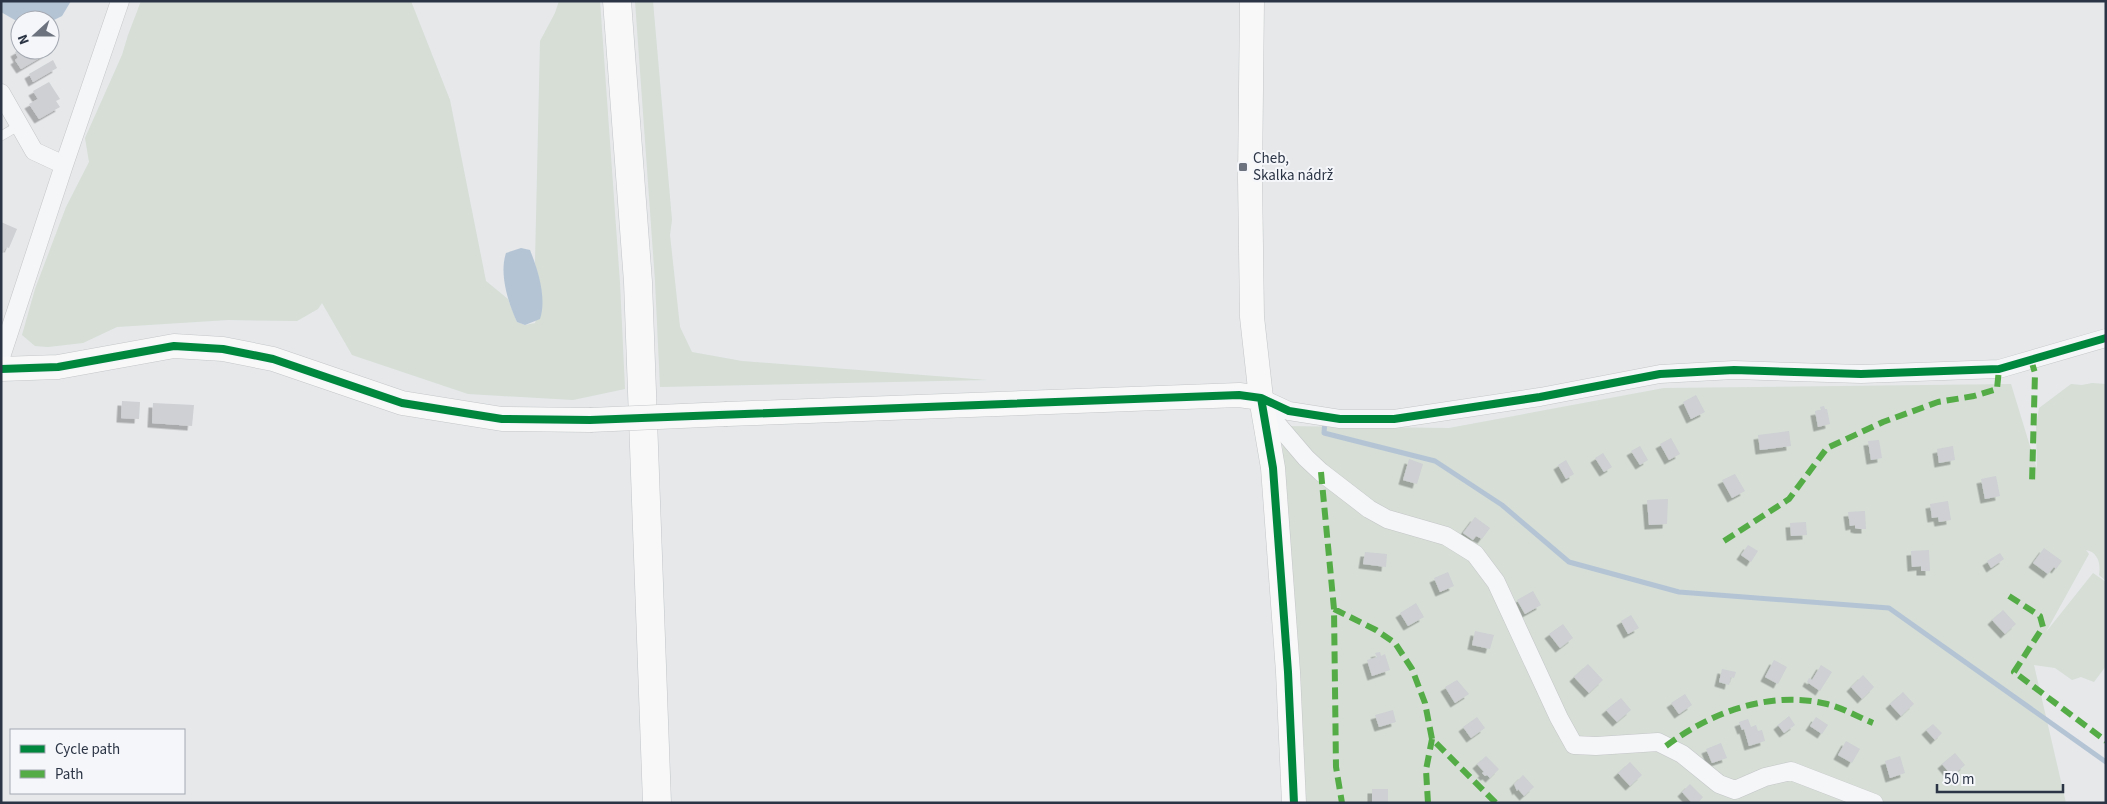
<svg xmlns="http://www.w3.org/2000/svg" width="2107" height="804" viewBox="0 0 2107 804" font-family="'Source Sans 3',sans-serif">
  <defs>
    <filter id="shadow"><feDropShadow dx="-4.5" dy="4.5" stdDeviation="0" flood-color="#0004"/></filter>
  </defs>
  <rect width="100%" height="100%" fill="#e6e8ea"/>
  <path fill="#d6ded6" d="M141,1H411L450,100L486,281L508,299L517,322L525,325L535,323L542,296L535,263L540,41L555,13L559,1H600L620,283L625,389L573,400L468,394L352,355L322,303L318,309L297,321L228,320L117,327L83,343L48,347L35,346L22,335L35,289L66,207L89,162L85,138L122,55L128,35Z
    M635,1H653L672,220L670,235L680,327L692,352L742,361L987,380L660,387L655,281Z
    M2092,383L2106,384V581L2099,575C2101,564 2098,552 2086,550L2089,554L2046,632L2093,573L2106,582V666L2094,682L2081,677L2072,680L2055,668L2034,665L2066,803H1305L1281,426L1449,428L1664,388L2011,384L2037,469L2036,425L2039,408L2071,384L2082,385Z"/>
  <path fill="#b4c4d5" d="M1,1H71L62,16L50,22V20H20V23L1,12Z
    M521,248L530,250C538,270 547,298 540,319L525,325L517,322C508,302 499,274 506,253Z"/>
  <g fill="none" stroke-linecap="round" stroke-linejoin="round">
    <path stroke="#b4c4d5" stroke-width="5" d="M1325,420L1324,433L1435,461L1502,505L1569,562L1679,592L1889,608L2106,762"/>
  </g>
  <path fill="#ced0d3" filter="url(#shadow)" d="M20,49L47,50L48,53L21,69L15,60L18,58L15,52Z
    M53,60L57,68L33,82L29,74Z
    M49,82L60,99L56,101L60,107L39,119L29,104L38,99L33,91Z
    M1,222L17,229L9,248L6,247L3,253L1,252Z
    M1696,395L1705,412L1691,419L1683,402Z
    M122,401L140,402L139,419L121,418Z
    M153,403L194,405L192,426L152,423Z
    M1824,406L1825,409H1827L1830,424L1818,427L1815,411L1821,410L1820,407Z
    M1789,431L1791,446L1760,450L1758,435Z
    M1671,438L1680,454L1669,460L1660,444Z
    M1879,440L1882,458L1871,460L1868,441Z
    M1640,446L1648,460L1640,465L1631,451Z
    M1953,446L1955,460L1939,463L1937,449Z
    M1603,453L1612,467L1604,472L1595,458Z
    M1409,459L1423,464L1417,484L1403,480Z
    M1566,460L1574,474L1566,479L1558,465Z
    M1735,474L1745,491L1732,498L1722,480Z
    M1996,476L2000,496L1985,499L1981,479Z
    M1668,499L1667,524L1649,525L1647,500Z
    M1948,501L1951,520L1939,522L1938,517L1932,518L1930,504Z
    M1865,511L1866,529H1859L1855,528V525L1850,526L1848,512Z
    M1475,517L1490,528L1482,539L1476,536L1473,540L1463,533Z
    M1806,522L1807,535L1791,536L1790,523Z
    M1748,545L1758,551L1751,562L1741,555Z
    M2044,548L2062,561L2056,569L2054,567L2048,574L2033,563Z
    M1929,550L1930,571H1921V566L1912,567L1911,551Z
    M1365,552L1387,554L1386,567L1363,564Z
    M2000,553L2004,559L1991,568L1987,561Z
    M1448,572L1454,586L1440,592L1434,578Z
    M1533,591L1541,605L1525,614L1517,600Z
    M1416,603L1424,617L1408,626L1400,613Z
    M2003,610L2016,624L2005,634L1992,620Z
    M1631,615L1639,628L1628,634L1621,621Z
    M1563,624L1573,638L1560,648L1549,634Z
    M1475,631L1494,635L1490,649L1472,645Z
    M1380,652L1381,656L1385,654L1390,670L1372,676L1367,660L1377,657L1375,653Z
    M1774,660L1787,667L1778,684L1765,677Z
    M1588,664L1603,680L1589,693L1574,677Z
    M1821,665L1832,672L1820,691L1807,682L1809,678L1812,680Z
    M1722,669L1736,672L1734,678L1731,677L1729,685L1719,682Z
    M1863,675L1874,687L1862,699L1851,687Z
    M1457,680L1469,694L1455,703L1445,687Z
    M1903,692L1914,704L1901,716L1890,704Z
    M1685,694L1692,705L1679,714L1671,703Z
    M1621,698L1631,710L1617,722L1606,710Z
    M1393,710L1396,722L1379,727L1375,715Z
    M1789,716L1795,725L1784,733L1778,725Z
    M1477,717L1485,728L1471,738L1463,727Z
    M1816,717L1828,725L1822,734L1810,726Z
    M1748,719L1751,727L1756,725L1758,731L1762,730L1765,741L1749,746L1744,729L1742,730L1739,722Z
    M1933,724L1942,733L1935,740L1926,730Z
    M1846,741L1860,749L1852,763L1838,755Z
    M1721,743L1727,758L1712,763L1706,749Z
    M1955,753L1965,765L1952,776L1942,764Z
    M1486,756L1499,769L1490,778L1487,775L1485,776L1482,773L1484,772L1477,764Z
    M1900,756L1905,773L1890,778L1885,761Z
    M1630,762L1642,775L1630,786L1618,773Z
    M1523,775L1534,787L1524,796L1518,789L1517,791L1514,784Z
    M1690,784L1703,797L1698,803H1692L1682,792Z
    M1372,789H1388V803H1372Z"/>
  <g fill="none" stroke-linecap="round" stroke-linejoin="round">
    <defs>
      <path id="lane" d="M1,136L20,125"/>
      <path id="street" d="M1,93L34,151L64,165
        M1,357L64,165L120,1
        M1261,398L1289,411L1340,419H1394L1540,397L1660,374L1734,370L1861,374L1999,369L2106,338
        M1265,405L1277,424L1306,458L1321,472L1369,509L1387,519L1446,536L1475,554L1496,582L1559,718L1574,745L1596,746L1658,742L1682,754L1719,784L1735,790L1765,777L1791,771L1874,803"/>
      <path id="secondary" d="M1252,1L1250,178L1252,317L1261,398L1273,468L1288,672L1294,803
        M1,369L58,367L174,346L223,349L273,359L402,403L502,419L590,420
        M727,414L1239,395L1261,398"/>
      <path id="primary" d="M617,1L638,282L657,803"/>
    </defs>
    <use href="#lane" stroke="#c4c6c8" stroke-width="10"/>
    <use href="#street" stroke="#c4c6c8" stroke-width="19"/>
    <use href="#secondary" stroke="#c4c6c8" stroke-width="25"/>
    <use href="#primary" stroke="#c2c5c8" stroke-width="29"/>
    <use href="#lane" stroke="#f5f6f7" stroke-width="9"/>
    <use href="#street" stroke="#f5f6f7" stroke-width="18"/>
    <use href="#secondary" stroke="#f8f8f8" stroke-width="24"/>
    <use href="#primary" stroke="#f8f8f8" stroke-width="28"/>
    <defs>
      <path id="secondary-bridge" d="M590,420L727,414"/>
    </defs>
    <use href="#secondary-bridge" stroke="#c4c6c8" stroke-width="25" stroke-linecap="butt"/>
    <use href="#secondary-bridge" stroke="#f8f8f8" stroke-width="24"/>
    <path stroke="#54ac47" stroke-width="6" stroke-dasharray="12 6" stroke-linecap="butt" d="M2031,360L2035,373L2032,483
      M1321,472L1334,609L1336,767L1342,803
      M1724,541L1789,499L1827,448L1883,422L1938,402L1974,396L1997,389L1999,369
      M2009,596L2040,616L2043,627L2014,672L2106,741
      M1334,609L1376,630L1395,643L1412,669L1425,703L1432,739L1496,803
      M1666,746C1711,712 1771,690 1827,704C1843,708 1858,717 1873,723
      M1428,803L1426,770L1432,739"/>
    <defs>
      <path id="cycleway" d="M1,369L58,367L174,346L223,349L273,359L402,403L502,419L590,420L1239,395L1261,398L1289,411L1340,419H1394L1540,397L1660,374L1734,370L1861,374L1999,369L2106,338
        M1261,398L1273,468L1288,672L1294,803"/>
    </defs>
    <use href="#cycleway" stroke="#f4f6f9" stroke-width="11"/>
    <use href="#cycleway" stroke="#00873e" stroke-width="8"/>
  </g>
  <rect fill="#6c737f" stroke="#f4f6f9" stroke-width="2" x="1238" y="162" width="10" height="10" rx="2.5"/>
  <g text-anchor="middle" stroke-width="4" stroke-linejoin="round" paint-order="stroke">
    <g font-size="15" fill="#2b3445" stroke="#f4f6f9" text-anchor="start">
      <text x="1253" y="163">Cheb,<tspan x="1253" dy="17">Skalka nádrž</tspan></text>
    </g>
  </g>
  <rect width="2107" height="804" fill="none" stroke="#2b3445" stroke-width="5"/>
  <rect x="10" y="729" width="175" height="65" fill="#f4f6f9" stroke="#a4a8b1"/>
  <rect x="20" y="745" width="25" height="8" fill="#00873e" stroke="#a4a8b1"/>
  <text x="55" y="754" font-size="15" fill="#2b3445">Cycle path</text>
  <rect x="20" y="770" width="25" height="8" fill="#54ac47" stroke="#a4a8b1"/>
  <text x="55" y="779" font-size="15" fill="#2b3445">Path</text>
  <g transform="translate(35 35) rotate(249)"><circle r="24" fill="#f4f6f9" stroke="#a4a8b1"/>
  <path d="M0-4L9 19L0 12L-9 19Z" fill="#6c737f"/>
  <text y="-8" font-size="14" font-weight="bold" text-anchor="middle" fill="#2b3445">N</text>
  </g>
  <path d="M1937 784v8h126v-8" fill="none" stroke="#2b3445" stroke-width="2.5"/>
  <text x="1944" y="784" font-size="15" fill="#2b3445" stroke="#f4f6f9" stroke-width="4" paint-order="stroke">50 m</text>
</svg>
